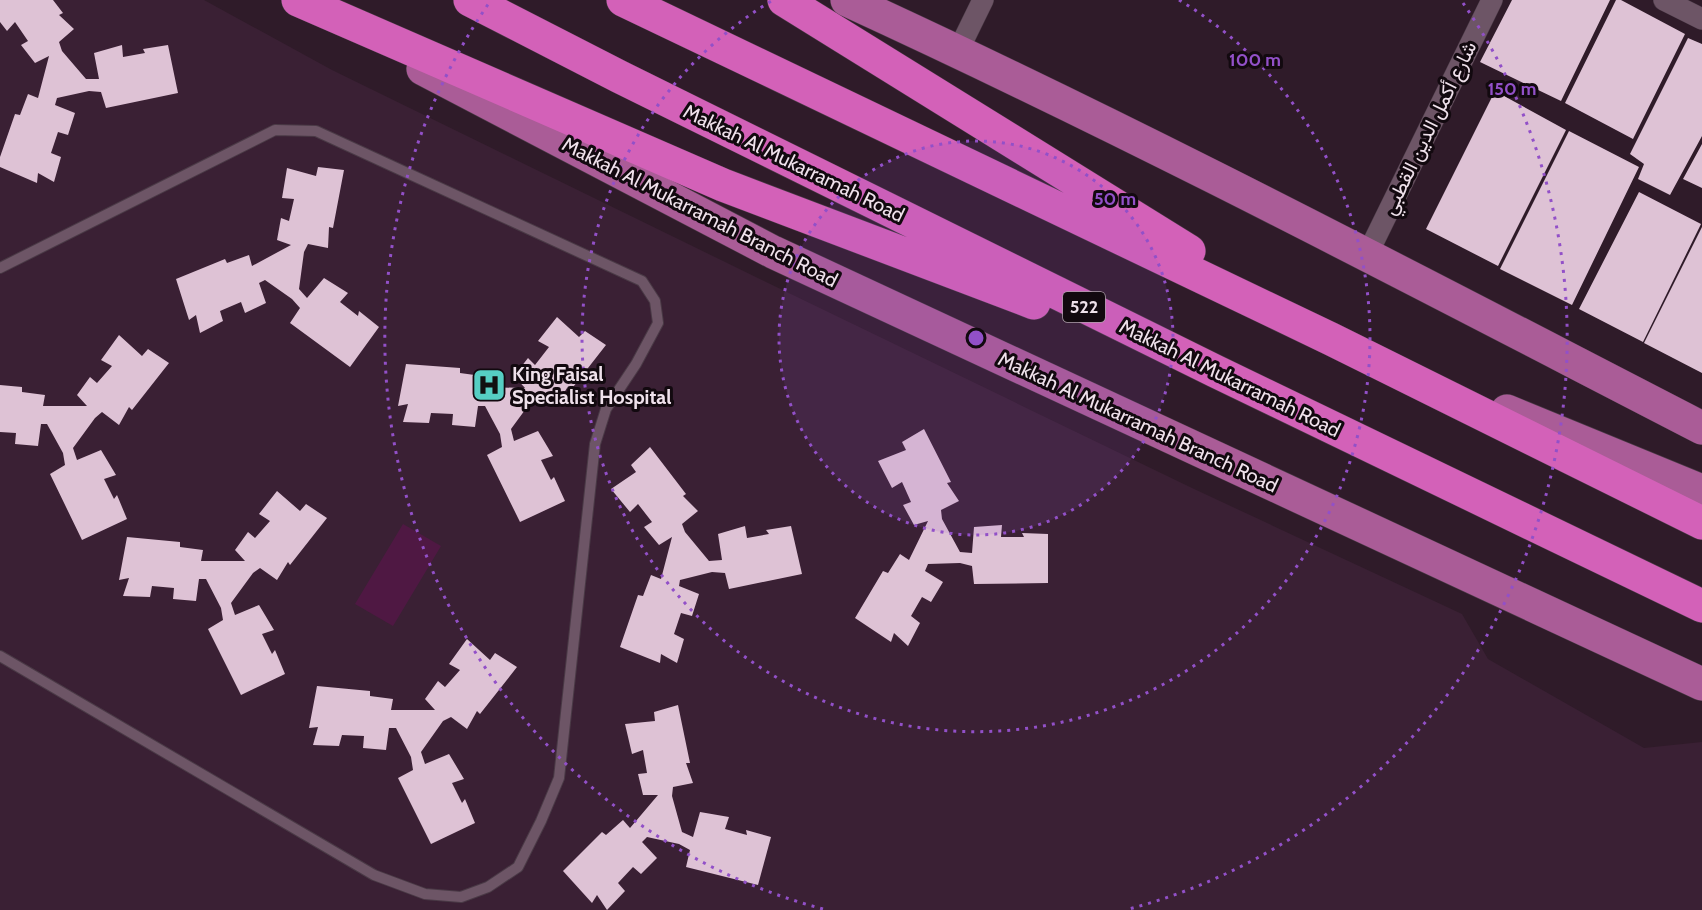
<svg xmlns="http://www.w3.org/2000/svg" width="1702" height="910" viewBox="0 0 1702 910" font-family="Cabin,Vazirmatn,sans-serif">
  <rect width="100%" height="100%" fill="#2f1b29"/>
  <path fill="#3a2034" d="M0,0H204L332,70L764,281L1192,488L1462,614L1488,659L1644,748L1702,742V910H0Z"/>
  <path fill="#4f1843" d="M403,524L441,546L393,626L355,604Z"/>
  <path fill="#dec2d5" d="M0,0H53L63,13L59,15L74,29L59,42L62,51L86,79H99L94,53L122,45L123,57L145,53L143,49L168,45L178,93L106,108L101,92L89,91L57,98L55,105L75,113L68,135L58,132L51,153L61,157L54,182L38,173L37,183L0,167V157L15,114L20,115L28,94L38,98L49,56L35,63L21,45L28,41L15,22L7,31L0,22Z
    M1512,0H1610L1561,101L1480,62Z
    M1616,0H1621L1685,34L1633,139L1565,103Z
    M1688,38L1702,44V136L1670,195L1638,179L1644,164L1630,154Z
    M1495,91L1566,130L1498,266L1426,229Z
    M1569,131L1639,167L1572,305L1500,269Z
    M1702,144V188L1683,179Z
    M318,167L344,170L333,228L329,227L328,248L308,244L304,252L299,289L307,298L324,278L348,293L340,302L358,316L359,311L379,327L350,367L290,323L300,308L292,299L265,280L259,283L266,303L245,313L241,302L220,311L223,321L200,333L196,315L189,320L176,279L225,259L227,263L249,255L252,266L291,245L277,240L281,218L289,221L294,199L282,198L287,168L316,176Z
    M1639,192L1701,224L1643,342L1579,309Z
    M1702,227V373L1644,343Z
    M557,317L579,337L585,331L606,345L570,391L567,388L556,406L540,394L533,399L511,429L514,441L538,431L553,456L541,460L551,480L554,477L565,501L520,522L487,455L502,447L500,434L485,406H478L475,427L452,425L453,414L431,413L429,423L403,422L408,404L398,406L406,364L460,368V373L482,376L480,387L525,388L514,376L528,358L535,365L549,347L538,341Z
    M119,335L142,356L148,349L169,363L132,410L129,407L119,425L102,412L95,418L73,448L77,460L101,450L116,475L104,479L114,499L117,495L127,519L82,540L50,474L65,465L63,453L47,424H41L38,446L15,444L16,433L0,432V385L22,387V392L45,395L43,406H87L77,395L90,377L97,383L112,366L101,360Z
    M924,429L951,482L947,483L959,501L941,510L942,519L960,552L972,553L974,527L1002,525L1001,537H1024L1022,533L1048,534V583L974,584L972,566L960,563L928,564L925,571L943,582L931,602L922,597L911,616L920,623L908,646L894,633L891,642L855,618L883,571L888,573L900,554L909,560L928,521L914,525L903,505L911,502L902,482L892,488L878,461L906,450L902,442Z
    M650,447L686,494L683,496L698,511L682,524L685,532L709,561L722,560L718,534L745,526L747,538L769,534L766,530L791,526L802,574L729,589L725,573L712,572L680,580L679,586L699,594L692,616L681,613L674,634L684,639L677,663L661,654L660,663L620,647L638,595L643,596L651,575L661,579L672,537L659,545L644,527L652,522L638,504L630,512L611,489L636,472L631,465Z
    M277,491L300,511L306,504L327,518L290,565L288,562L277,580L260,568L253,573L231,603L235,615L259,605L274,630L262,634L272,654L275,650L285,674L241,695L208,629L223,620L221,608L206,579H199L196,601L173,599L174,588L152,586L150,597L123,596L129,578L119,580L127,537L180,542V547L203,550L201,561H245L235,550L248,532L255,538L270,521L259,514Z
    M467,639L490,660L495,653L517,667L480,714L477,711L467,729L451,717L443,721L421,752L425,764L449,754L464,779L452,783L462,803L465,799L475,823L431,844L398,778L413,770L411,757L396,728H389L386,750L363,748L364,736L342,735L339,746L313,745L318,727L309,728L317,686L370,691V696L393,699L391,710H435L425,699L438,681L445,687L460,670L449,664Z
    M678,705L690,763H686L693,783L673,787L672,796L682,832L693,837L700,812L729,817L725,829L747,835L746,830L771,837L758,885L686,867L690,850L679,844L647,837L642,842L657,858L641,874L633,867L618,883L625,891L607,910L597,895L592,903L563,871L602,832L606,835L623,820L630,828L658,795H643L638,774L647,773L643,750L632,754L625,724L655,721L654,712Z"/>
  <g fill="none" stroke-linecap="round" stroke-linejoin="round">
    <defs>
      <path id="service" d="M0,268L275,130L316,131L642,281L655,301L658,323L636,364L606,409L595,444L559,778L541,821L518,867L488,887L461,897L425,894L374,875L0,656"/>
      <path id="minor" d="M1664,0L1702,19
        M958,51L983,0
        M1367,255L1492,0"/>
      <path id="primary" d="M847,0C1137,133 1419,282 1702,428
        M423,69L773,252L1702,684
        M1507,411L1702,491"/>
      <path id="motorway" d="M298,0L723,185L1034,303
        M470,0L620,77L1215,371L1702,606
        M623,0L1331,339L1702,523
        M784,0L1189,251"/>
    </defs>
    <use href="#service" stroke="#4a3a46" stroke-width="12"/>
    <use href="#minor" stroke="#4a3a46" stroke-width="22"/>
    <use href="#primary" stroke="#4a3a46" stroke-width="34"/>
    <use href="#motorway" stroke="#4a3a46" stroke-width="34"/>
    <use href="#service" stroke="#6d5566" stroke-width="10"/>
    <use href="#minor" stroke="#6d5566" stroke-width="21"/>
    <use href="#primary" stroke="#aa5c97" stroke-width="33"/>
    <use href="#motorway" stroke="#d361b8" stroke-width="33"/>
  </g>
  <circle cx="976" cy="338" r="197" fill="#9250c8" fill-opacity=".12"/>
  <g fill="none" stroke="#9250c8" stroke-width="3" stroke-dasharray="3 6">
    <circle cx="976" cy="338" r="197"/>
    <path d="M1179 0A394 394 0 1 1 773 0"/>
    <path d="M823 909A591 591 0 0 1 489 3M1463 3A591 591 0 0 1 1129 909"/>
  </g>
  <defs>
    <symbol id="hospital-square" viewBox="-11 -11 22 22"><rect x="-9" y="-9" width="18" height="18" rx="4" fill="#56cec3" stroke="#12090f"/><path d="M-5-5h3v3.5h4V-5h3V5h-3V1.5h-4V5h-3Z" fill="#111"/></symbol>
  </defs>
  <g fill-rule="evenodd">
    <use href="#hospital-square" x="470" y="366" width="38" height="38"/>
  </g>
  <g text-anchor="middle" stroke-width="6" stroke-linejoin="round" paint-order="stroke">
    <rect fill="#12090f" stroke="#ada0a9" stroke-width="1.5" x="1063" y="292" width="42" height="30" rx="4.5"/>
    <g font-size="18" font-weight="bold" fill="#efe1eb">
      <text x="1084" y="313">522</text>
    </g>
    <g font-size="20" fill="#efe1eb" stroke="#12090f">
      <text transform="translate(1429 128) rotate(-64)" y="7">شارع أكمل الدين القطبي</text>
      <text transform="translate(794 163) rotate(26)" y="7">Makkah Al Mukarramah Road</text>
      <text transform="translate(700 212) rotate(27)" y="7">Makkah Al Mukarramah Branch Road</text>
      <text transform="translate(1230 378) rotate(26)" y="7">Makkah Al Mukarramah Road</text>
      <text transform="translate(1138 422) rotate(25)" y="7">Makkah Al Mukarramah Branch Road</text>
    </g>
    <g font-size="20" font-weight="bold" fill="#efe1eb" stroke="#12090f" text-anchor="start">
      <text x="512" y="381">King Faisal<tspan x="512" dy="23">Specialist Hospital</tspan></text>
    </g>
  </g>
  <circle cx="976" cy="338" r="9" fill="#9250c8" stroke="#12090f" stroke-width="3"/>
  <g font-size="18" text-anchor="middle" font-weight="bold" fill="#9250c8" stroke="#12090f" stroke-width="6" stroke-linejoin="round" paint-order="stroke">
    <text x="1255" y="66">100 m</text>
    <text x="1512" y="95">150 m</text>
    <text x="1115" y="205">50 m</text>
  </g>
</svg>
